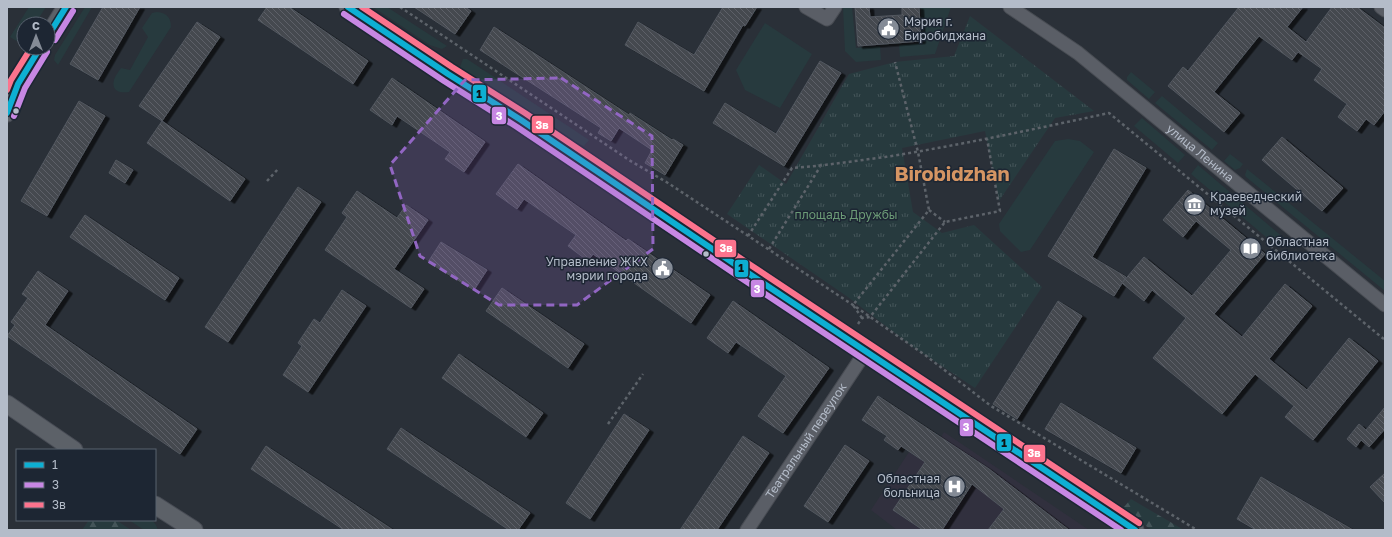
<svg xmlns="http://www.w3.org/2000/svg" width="1392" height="537" viewBox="0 0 1392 537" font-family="'Golos Text',sans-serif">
  <defs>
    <pattern id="forest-firs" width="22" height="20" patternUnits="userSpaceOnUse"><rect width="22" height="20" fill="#273a3e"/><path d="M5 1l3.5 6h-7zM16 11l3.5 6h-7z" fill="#445559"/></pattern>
    <pattern id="park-tufts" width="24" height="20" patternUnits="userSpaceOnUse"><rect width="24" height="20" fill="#273a3e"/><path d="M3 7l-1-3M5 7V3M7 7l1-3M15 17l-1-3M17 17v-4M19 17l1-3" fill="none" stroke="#445559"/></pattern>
    <pattern id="building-back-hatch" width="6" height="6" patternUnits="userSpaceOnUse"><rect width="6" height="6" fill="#444950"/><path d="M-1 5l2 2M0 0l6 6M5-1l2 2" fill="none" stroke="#5d6168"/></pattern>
    <filter id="shadow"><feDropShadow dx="4.5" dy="2.5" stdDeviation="0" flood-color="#0009"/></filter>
  </defs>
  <rect width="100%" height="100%" fill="#2a3038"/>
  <path fill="#31303e" d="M944,432L1089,530H897L871,510L909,452L925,462Z"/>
  <path fill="#273a3e" d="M29,7H46L35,24H24V40C18,43 15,40 10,37Z
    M85,7H92L58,65L54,60L55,55Z
    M373,7H387L447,46L442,49L430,45Z
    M843,7H852L856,48L880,46L881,60L856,62L845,51Z
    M921,7H951L935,54L900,57L899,45L923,43Z
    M157,12C167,13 171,18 171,27L129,92C121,93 111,92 114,80C115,76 119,71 121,68L130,70L148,37L142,28L152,13Z
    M765,23L812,54L780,108L745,90L736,70Z
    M463,59H467L589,140L584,146L564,138L460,67Z
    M1131,72L1155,92L1149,99L1127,80V77Z
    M1162,96L1218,143L1212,150L1155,103Z
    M1142,118L1185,155L1178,163L1134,126Z
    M1068,139L1080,141L1094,152L1030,250L1021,252L1000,231L999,224L1055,141Z
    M1230,154L1243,164L1240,168L1235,170L1224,161Z
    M1198,165L1285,239L1278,247L1191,174Z
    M1247,169L1385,281V291L1246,177L1245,175Z
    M129,520H152L156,525L158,530H144Z"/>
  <path fill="url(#forest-firs)" d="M1131,499L1184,530H1152L1125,512L1124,507Z
    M89,520H116L131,530H82Z"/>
  <path fill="url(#park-tufts)" d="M970,16L1094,111L1055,118L999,201L985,131L902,148L913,212L942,233L974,225L1042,287L975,388L913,347L848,297L727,214L759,165L786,184L849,74L895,62L954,56Z"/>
  <path fill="url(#building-back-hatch)" stroke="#52575f" filter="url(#shadow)" d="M103,7H140L98,80L70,64Z
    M267,7H289L368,61L353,84L258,20Z
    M414,7H465L471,11L455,34Z
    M723,7H757L745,26L743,25L704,91L625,45L638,22L694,55Z
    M855,7H869L870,17L902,15V7H919L921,41L858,46Z
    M1239,7H1303L1287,27L1306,42L1332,7H1357L1385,28V111L1374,125L1366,119L1357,131L1338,117L1347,104L1314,80L1322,69L1298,52L1292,60L1259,36L1214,92L1240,113L1224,132L1168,86L1183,67L1188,71Z
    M197,22L220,37L162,121L139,106Z
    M494,27L629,115L630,113L672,140L673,139L683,145L665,175L645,163L652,150L619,128L611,141L598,133L601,128L480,50Z
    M820,61L841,73L784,166L713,123L725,103L776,134Z
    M392,78L485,142L464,172L445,159L450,152L397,116L392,125L370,110Z
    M79,101L105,116L47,216L21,201Z
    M162,121L245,179L230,201L147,143Z
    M1282,137L1343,188L1322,211L1262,160Z
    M1114,149L1146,168L1092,257L1126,277L1114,296L1048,256Z
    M116,160L133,170L125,183L109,173Z
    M518,164L626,241L628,239L710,295L691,323L593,254L588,261L568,246L576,235L524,199L517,209L496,194Z
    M298,187L321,202L228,342L205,327Z
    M1188,190L1265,254L1214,314L1242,337L1285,284L1312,306L1269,359L1307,390L1349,338L1378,361L1313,440L1285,417L1294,406L1255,374L1222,414L1153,358L1186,318L1152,290L1144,301L1122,283L1144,257L1192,296L1231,250L1196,221L1183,237L1163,220Z
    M357,191L397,218L406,205L428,220L394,269L424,289L411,308L325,250L347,217L342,213Z
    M85,215L179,278L165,300L70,237Z
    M441,242L487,270L474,290L428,262Z
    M38,271L68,291L45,325L197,429L180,454L7,336L15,325L11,322L28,298L22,294Z
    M502,288L584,344L568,368L486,311Z
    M342,290L366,306L308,392L283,375L302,346L298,343L314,319L320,323Z
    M733,301L829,368L783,433L758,416L786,376L736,342L728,353L707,338Z
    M1058,301L1082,316L1017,419L993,404Z
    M459,354L543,413L526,437L442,378Z
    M878,396L989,469L1069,530H988L1004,509L972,484L942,530H923L893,510L925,462L901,446L898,450L884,440L887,436L862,420Z
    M1061,403L1136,448L1121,473L1045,429Z
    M1385,407V429L1369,447L1361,440L1356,447L1347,439L1359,424L1366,430Z
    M624,414L649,430L590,519L566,503Z
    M401,428L530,513L518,530H509L387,449Z
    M743,436L769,453L717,530H680Z
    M845,445L869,461L828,522L804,506Z
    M266,446L393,530H344L251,469Z
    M1385,473V503L1370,487Z
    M1261,477L1353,530H1256L1237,519Z"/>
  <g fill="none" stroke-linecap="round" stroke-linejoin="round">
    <defs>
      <g id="minor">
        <path d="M806,7L827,19L835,7"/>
        <path id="s1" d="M1010,7L1078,53L1385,305"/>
        <path d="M1381,7L1385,10"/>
        <path id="s2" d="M747,530L866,351"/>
      </g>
      <path id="major" d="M348,7L448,74L521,120L745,271L1135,530
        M48,36L66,7
        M7,113L18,84L40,48
        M7,404L74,450
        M155,505L194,530"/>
    </defs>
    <use href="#minor" stroke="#484c53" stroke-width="15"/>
    <use href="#major" stroke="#484c55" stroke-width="19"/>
    <path stroke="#5d636a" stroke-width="2.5" stroke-dasharray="3 3" stroke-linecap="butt" d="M400,7L629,160L668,183L853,305L925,355L991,406L1197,530
      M267,181L279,168
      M929,210L945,222
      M748,236L792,168C823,166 854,161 885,157C961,145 1035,129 1109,113L1385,340
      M769,249L820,167
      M862,318L853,305L929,210L918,152L895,62
      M858,324L862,318L870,317L945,222L1000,211L987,139
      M608,424L643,374"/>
    <use href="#minor" stroke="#5a5e66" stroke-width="13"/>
    <use href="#major" stroke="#5c6168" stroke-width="17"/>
    <defs>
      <path id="bus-1" d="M348,7L448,74L521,120L745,271L1135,530
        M48,36L66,7
        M7,113L18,84L40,48"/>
      <path id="bus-2" d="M344,14L444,81L517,127L741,278L1121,530
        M55,40L73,11
        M14,116L25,88L47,52"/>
      <path id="bus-3" d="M362,7L452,67L525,113L749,264L1139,523
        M7,90L11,80L31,48"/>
    </defs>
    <use href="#bus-1" stroke="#1d2633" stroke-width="9"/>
    <use href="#bus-2" stroke="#1d2633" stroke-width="9"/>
    <use href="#bus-3" stroke="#1d2633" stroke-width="9"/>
    <use href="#bus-1" stroke="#0dafd3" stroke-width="6"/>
    <use href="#bus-2" stroke="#c787e3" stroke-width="6"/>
    <use href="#bus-3" stroke="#fc738d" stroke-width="6"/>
  </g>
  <path fill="#9266c3" fill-opacity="0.2" stroke="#9266c3" stroke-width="3" stroke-dasharray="8 5" stroke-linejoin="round" d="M561,78L652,136L653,249L577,305H499L420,256L390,165L465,80Z"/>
  <defs>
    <symbol id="civic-disc" viewBox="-11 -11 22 22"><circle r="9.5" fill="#848b96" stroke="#1d2633"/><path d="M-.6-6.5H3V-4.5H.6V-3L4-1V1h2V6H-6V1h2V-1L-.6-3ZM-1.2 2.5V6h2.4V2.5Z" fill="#fff"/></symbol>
    <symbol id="museum-disc" viewBox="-11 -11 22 22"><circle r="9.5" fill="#848b96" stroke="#1d2633"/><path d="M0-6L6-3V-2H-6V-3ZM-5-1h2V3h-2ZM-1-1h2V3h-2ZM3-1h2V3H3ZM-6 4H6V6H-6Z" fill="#fff"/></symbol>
    <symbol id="library-disc" viewBox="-11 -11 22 22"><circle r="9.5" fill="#848b96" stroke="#1d2633"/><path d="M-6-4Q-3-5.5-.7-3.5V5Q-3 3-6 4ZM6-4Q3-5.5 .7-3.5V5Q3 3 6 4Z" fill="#fff"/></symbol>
    <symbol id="hospital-disc" viewBox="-11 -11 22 22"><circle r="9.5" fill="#848b96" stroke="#1d2633"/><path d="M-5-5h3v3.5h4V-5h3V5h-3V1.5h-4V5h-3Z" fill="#fff"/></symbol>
  </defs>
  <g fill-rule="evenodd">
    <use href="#civic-disc" x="876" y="16" width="25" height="25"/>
    <use href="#museum-disc" x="1182" y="192" width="25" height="25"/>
    <use href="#library-disc" x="1238" y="236" width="25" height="25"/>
    <use href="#civic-disc" x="650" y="256" width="25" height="25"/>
    <use href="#hospital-disc" x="942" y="474" width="25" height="25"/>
  </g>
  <g fill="#b4bcc9" stroke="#1d2633" stroke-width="1.5">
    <circle cx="16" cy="111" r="3.5"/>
    <circle cx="706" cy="254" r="3.5"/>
  </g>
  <g text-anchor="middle" stroke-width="3" stroke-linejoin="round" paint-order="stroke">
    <g font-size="12" fill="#b4bcc9" stroke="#1d2633" text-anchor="start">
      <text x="904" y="26">Мэрия г.<tspan x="904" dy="14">Биробиджана</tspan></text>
      <text x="1210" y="201">Краеведческий<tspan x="1210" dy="14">музей</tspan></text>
      <text x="1266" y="246">Областная<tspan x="1266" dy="14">библиотека</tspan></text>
      <text x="648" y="266" text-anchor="end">Управление ЖКХ<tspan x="648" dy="14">мэрии города</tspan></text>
      <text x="940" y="483" text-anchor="end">Областная<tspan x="940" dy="14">больница</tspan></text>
    </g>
    <g font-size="12" fill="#b4bcc9" stroke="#1d2633">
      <text dy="4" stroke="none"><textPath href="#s1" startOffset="240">улица Ленина</textPath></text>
      <text dy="4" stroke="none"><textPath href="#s2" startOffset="107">Театральный переулок</textPath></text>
    </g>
    <g font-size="12" fill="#6b9a76" stroke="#1d2633">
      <text x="846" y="219">площадь Дружбы</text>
    </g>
    <g font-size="20" font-weight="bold" fill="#d59563" stroke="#1d2633">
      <text x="952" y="181">Birobidzhan</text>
    </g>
  </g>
  <g stroke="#1d2633" stroke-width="1.5">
    <rect x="472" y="84" width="15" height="19" rx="4" fill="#0dafd3"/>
    <rect x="491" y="106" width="16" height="19" rx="4" fill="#c787e3"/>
    <rect x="531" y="115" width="23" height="19" rx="4" fill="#fc738d"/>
    <rect x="714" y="239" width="23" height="19" rx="4" fill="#fc738d"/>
    <rect x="734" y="259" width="15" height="19" rx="4" fill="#0dafd3"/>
    <rect x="750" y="279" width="15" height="19" rx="4" fill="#c787e3"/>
    <rect x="959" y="418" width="15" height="19" rx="4" fill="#c787e3"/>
    <rect x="996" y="433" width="16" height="19" rx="4" fill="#0dafd3"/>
    <rect x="1023" y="444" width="23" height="19" rx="4" fill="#fc738d"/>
  </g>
  <g font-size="11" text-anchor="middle" font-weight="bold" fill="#fff">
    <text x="499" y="120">3</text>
    <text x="542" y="129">3в</text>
    <text x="726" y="252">3в</text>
    <text x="757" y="293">3</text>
    <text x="966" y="431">3</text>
    <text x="1034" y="457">3в</text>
  </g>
  <g font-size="11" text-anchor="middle" font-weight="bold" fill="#111">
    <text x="479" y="98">1</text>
    <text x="741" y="272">1</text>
    <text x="1004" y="447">1</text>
  </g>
  <rect width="1392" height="537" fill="none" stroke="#b4bcc9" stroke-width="16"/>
  <rect x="16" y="449" width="140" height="72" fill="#1d2633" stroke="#59626f"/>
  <rect x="24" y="462" width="20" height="6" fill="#0dafd3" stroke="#59626f"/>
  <text x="52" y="469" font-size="12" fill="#b4bcc9">1</text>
  <rect x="24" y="482" width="20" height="6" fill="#c787e3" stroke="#59626f"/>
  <text x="52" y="489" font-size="12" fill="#b4bcc9">3</text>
  <rect x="24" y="502" width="20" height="6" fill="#fc738d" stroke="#59626f"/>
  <text x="52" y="509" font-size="12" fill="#b4bcc9">3в</text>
  <g transform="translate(36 36)"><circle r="19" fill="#1d2633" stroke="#59626f"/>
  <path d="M0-3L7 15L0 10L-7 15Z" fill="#848b96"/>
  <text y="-6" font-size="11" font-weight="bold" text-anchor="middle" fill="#b4bcc9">С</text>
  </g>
</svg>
